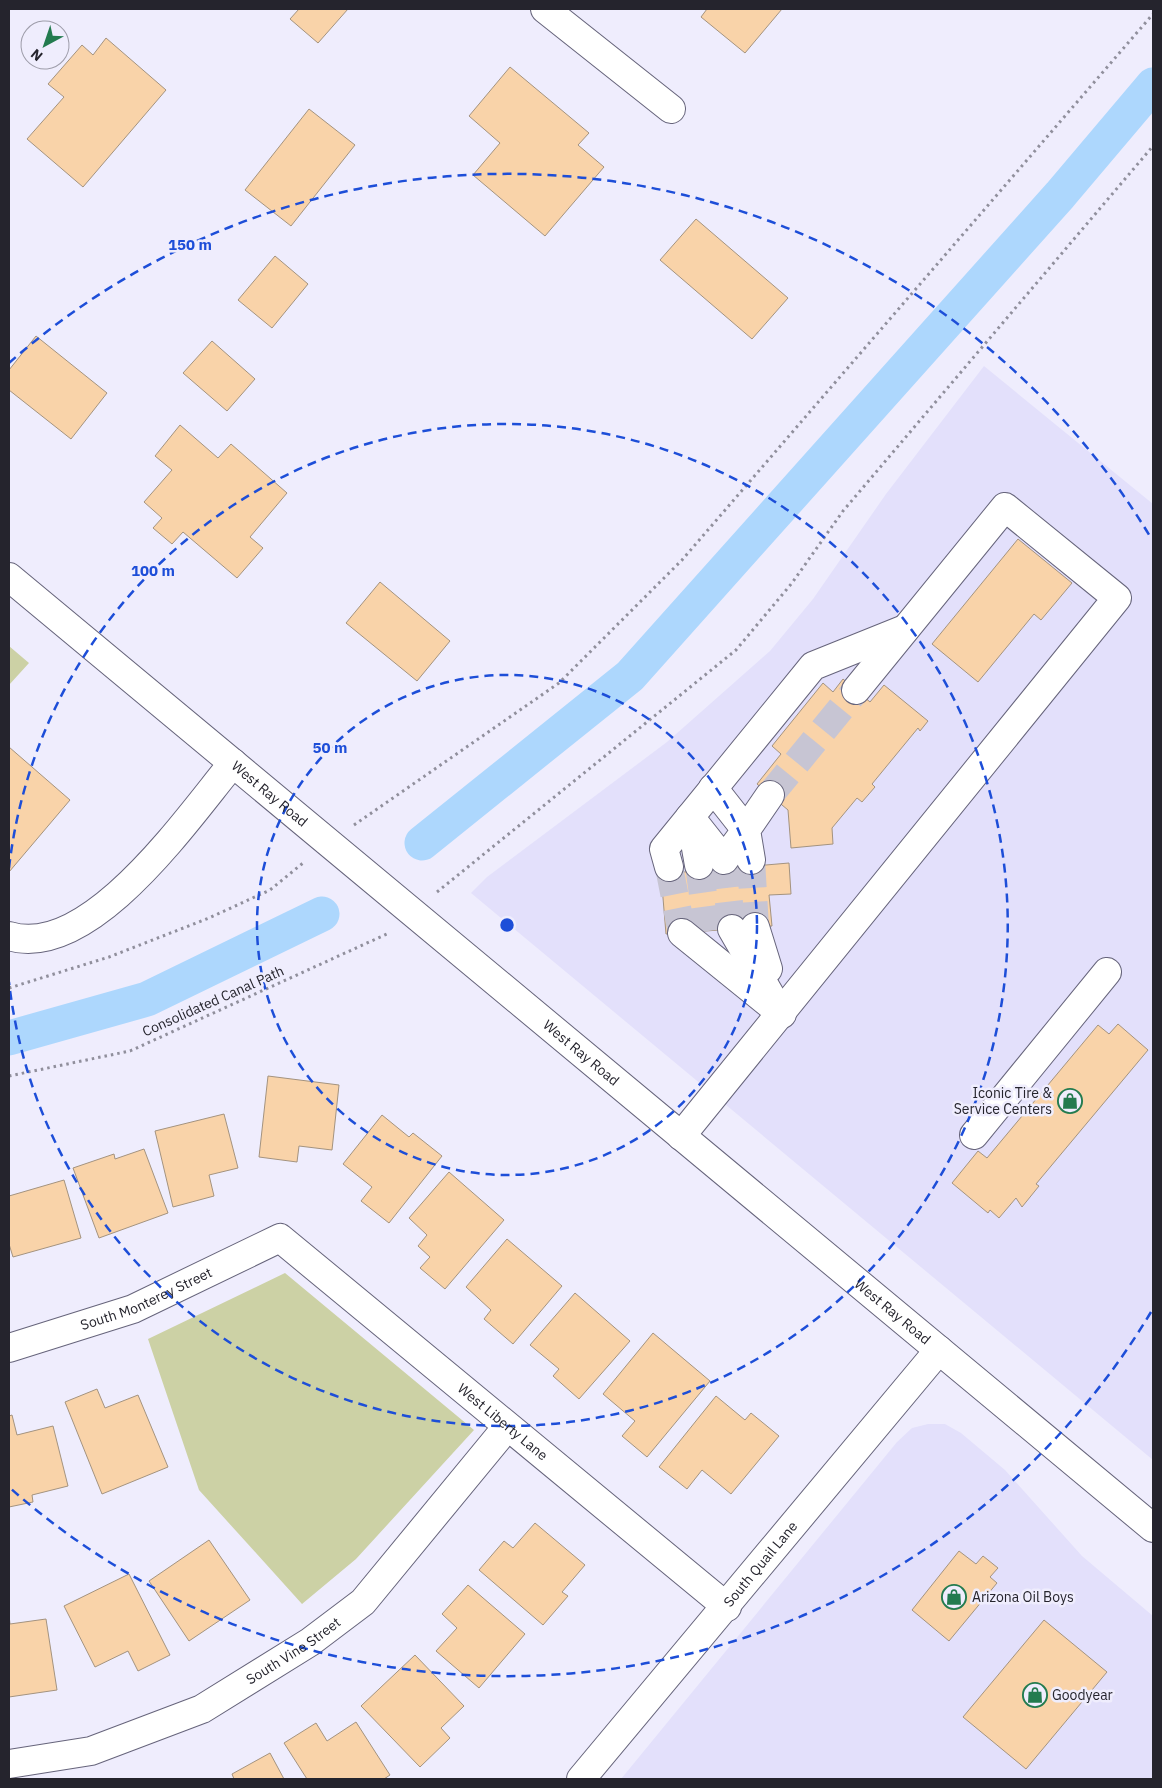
<svg xmlns="http://www.w3.org/2000/svg" width="1162" height="1788" viewBox="0 0 1162 1788" font-family="'IBM Plex Sans',sans-serif">
  <rect width="100%" height="100%" fill="#efedfd"/>
  <path fill="#e3e0fb" d="M984,366L1153,504V1460L471,893L487,877L667,742L770,651L813,599L886,494Z
    M928,1424H945L961,1433L1005,1470L1082,1556L1153,1616V1779H621L897,1442L912,1428Z"/>
  <path fill="#ccd1a5" d="M9,646L29,663L9,685Z
    M285,1273L474,1430L356,1559L302,1604L199,1490L148,1339Z"/>
  <g fill="none" stroke-linecap="round" stroke-linejoin="round">
    <path stroke="#add7fd" stroke-width="35" d="M422,843L630,676L1060,195L1153,85
      M9,1038L147,999L322,914"/>
  </g>
  <path fill="#f9d3a9" stroke="#a4937f" d="M299,9H348L318,43L290,19Z
    M707,9H782L745,53L701,17Z
    M106,38L166,90L83,187L27,139L64,97L48,84L82,45L93,55Z
    M510,67L589,133L578,145L604,167L545,236L473,175L500,143L469,116Z
    M309,109L355,145L291,226L245,190Z
    M696,219L788,298L752,339L660,260Z
    M275,256L308,284L272,328L238,300Z
    M36,336L107,393L71,439L9,390V370Z
    M212,341L255,379L227,411L183,373Z
    M180,425L218,458L231,444L287,493L250,537L263,548L237,578L183,532L172,544L153,528L162,518L144,502L172,470L155,456Z
    M1018,539L1072,583L1041,620L1034,614L978,682L932,644Z
    M380,582L450,641L417,681L346,623Z
    M843,679L870,702L884,685L928,721L920,731L918,728L872,784L875,787L862,802L857,798L832,828L833,844L791,848L788,810L757,784L781,754L772,746L823,683L833,692Z
    M9,747L70,800L9,872Z
    M789,863L791,894L769,895L772,926L666,934L661,874Z
    M1118,1024L1148,1050L1036,1184L1039,1186L1022,1207L1016,1198L999,1218L990,1210L988,1213L952,1183L978,1151L987,1158L1098,1025L1109,1034Z
    M268,1076L339,1085L332,1150L299,1146L297,1162L259,1157Z
    M224,1114L238,1168L209,1175L214,1196L173,1207L155,1131Z
    M382,1115L409,1137L413,1133L442,1156L389,1223L361,1201L372,1187L343,1164Z
    M144,1149L168,1213L99,1238L73,1168L114,1154L115,1159Z
    M449,1172L504,1220L445,1289L420,1268L430,1257L418,1246L427,1235L409,1218Z
    M64,1180L81,1238L13,1257L9,1244V1196Z
    M507,1239L562,1286L513,1344L484,1319L491,1310L466,1287Z
    M575,1293L630,1341L579,1399L553,1376L559,1369L530,1345Z
    M653,1333L710,1381L647,1457L622,1436L635,1421L603,1394Z
    M97,1389L105,1408L138,1395L168,1467L102,1494L65,1402Z
    M716,1396L745,1420L751,1413L779,1436L731,1494L702,1470L687,1489L659,1467Z
    M12,1415L17,1435L53,1426L68,1486L32,1495L33,1502L9,1507V1416Z
    M535,1523L585,1565L562,1592L568,1596L543,1625L479,1570L504,1541L513,1548Z
    M209,1540L250,1600L189,1641L149,1581Z
    M959,1551L976,1564L983,1556L998,1568L990,1577L997,1583L949,1641L912,1610Z
    M129,1574L170,1655L138,1671L128,1651L95,1667L64,1606Z
    M468,1585L525,1634L479,1688L436,1651L457,1628L442,1614Z
    M9,1615L10,1624L46,1619L57,1690L9,1697Z
    M1044,1620L1107,1672L1026,1769L963,1717Z
    M415,1655L464,1706L441,1728L450,1738L420,1767L361,1706Z
    M356,1722L390,1775L384,1779H307L284,1743L316,1723L327,1741Z
    M270,1753L284,1779H234L232,1774Z"/>
  <g fill="none" stroke-linecap="round" stroke-linejoin="round">
    <path stroke="#c7c5d3" stroke-width="28" stroke-dasharray="28 14" stroke-linecap="butt" d="M770,795L856,690
      M724,860L732,929
      M751,860L755,927
      M699,865L708,931
      M669,867L682,933"/>
    <defs>
      <g id="minor">
        <path d="M545,9L671,109"/>
        <path d="M690,817L724,860L746,830L713,788"/>
        <path d="M691,820L699,865"/>
        <path d="M751,860L746,830L770,795"/>
        <path d="M669,867L664,849L813,666L905,629"/>
        <path d="M755,927L768,969"/>
        <path d="M732,929L773,1000"/>
        <path d="M682,933L782,1014"/>
        <path d="M9,936C90,961 188,817 233,763"/>
        <path d="M974,1135L1107,972"/>
        <path d="M681,1136L1117,598L1005,507L856,690"/>
        <path id="s1" d="M9,1348L133,1309L280,1238L727,1607"/>
        <path id="s2" d="M9,1764L91,1751L202,1709L310,1642L363,1602L507,1427"/>
        <path id="s3" d="M581,1779L939,1350"/>
      </g>
      <g id="major">
        <path id="s4" d="M9,577L1153,1528"/>
      </g>
    </defs>
    <use href="#minor" stroke="#66647b" stroke-width="30"/>
    <use href="#major" stroke="#66647b" stroke-width="30"/>
    <path stroke="#908f9c" stroke-width="3" stroke-dasharray="2.5 4" stroke-linecap="butt" d="M354,825L559,683L682,560L1153,14
      M437,892L736,650L792,583L843,511L1153,146
      M9,988L109,957L209,918L270,890L303,863
      M9,1076L130,1051L389,933"/>
    <use href="#minor" stroke="#fff" stroke-width="28"/>
    <use href="#major" stroke="#fff" stroke-width="28"/>
  </g>
  <g fill="none" stroke="#1d4ed8" stroke-width="2.5" stroke-dasharray="9 6">
    <circle cx="507" cy="925" r="250"/>
    <path d="M9 868A501 501 0 1 1 9 982"/>
    <path d="M1151 1312A751 751 0 0 1 9 1487M9 363A751 751 0 0 1 1151 538"/>
  </g>
  <defs>
    <symbol id="shop-ring" viewBox="-11 -11 22 22"><circle r="9.5" fill="#efedfd" stroke="#237b4f" stroke-width="1.5"/><path d="M-5-2.5h2.3a2.7 3.5 0 0 1 5.4 0H5L5.5 6h-11ZM-1.5-2.5h3a1.5 2.3 0 0 0-3 0Z" fill="#237b4f"/></symbol>
  </defs>
  <g fill-rule="evenodd">
    <use href="#shop-ring" x="1056" y="1087" width="28" height="28"/>
    <use href="#shop-ring" x="940" y="1583" width="28" height="28"/>
    <use href="#shop-ring" x="1021" y="1681" width="28" height="28"/>
  </g>
  <g text-anchor="middle" stroke-width="5" stroke-linejoin="round" paint-order="stroke">
    <g font-size="14" fill="#25242d" stroke="#efedfd">
      <text dy="5" stroke="none"><textPath href="#s4" startOffset="339">West Ray Road</textPath></text>
      <text transform="translate(213 1001) rotate(-24)" y="5">Consolidated Canal Path</text>
      <text dy="5" stroke="none"><textPath href="#s4" startOffset="744">West Ray Road</textPath></text>
      <text dy="5" stroke="none"><textPath href="#s1" startOffset="146">South Monterey Street</textPath></text>
      <text dy="5" stroke="none"><textPath href="#s4" startOffset="1149">West Ray Road</textPath></text>
      <text dy="5" stroke="none"><textPath href="#s1" startOffset="582">West Liberty Lane</textPath></text>
      <text dy="5" stroke="none"><textPath href="#s3" startOffset="280">South Quail Lane</textPath></text>
      <text dy="5" stroke="none"><textPath href="#s2" startOffset="310">South Vine Street</textPath></text>
    </g>
    <g font-size="14" fill="#25242d" stroke="#efedfd" text-anchor="start">
      <text x="1052" y="1098" text-anchor="end">Iconic Tire &amp;<tspan x="1052" dy="16">Service Centers</tspan></text>
      <text x="972" y="1602">Arizona Oil Boys</text>
      <text x="1052" y="1700">Goodyear</text>
    </g>
  </g>
  <circle cx="507" cy="925" r="8" fill="#1d4ed8" stroke="#efedfd" stroke-width="2.5"/>
  <g font-size="15" text-anchor="middle" font-weight="bold" fill="#1d4ed8" stroke="#efedfd" stroke-width="5" stroke-linejoin="round" paint-order="stroke">
    <text x="190" y="250">150 m</text>
    <text x="153" y="576">100 m</text>
    <text x="330" y="753">50 m</text>
  </g>
  <rect width="1162" height="1788" fill="none" stroke="#25242d" stroke-width="20"/>
  <g transform="translate(45 45) rotate(220)"><circle r="24" fill="#efedfd" stroke="#9e9daa"/>
  <path d="M0-4L9 19L0 12L-9 19Z" fill="#237b4f"/>
  <text y="-8" font-size="14" font-weight="bold" text-anchor="middle" fill="#25242d">N</text>
  </g>
</svg>
